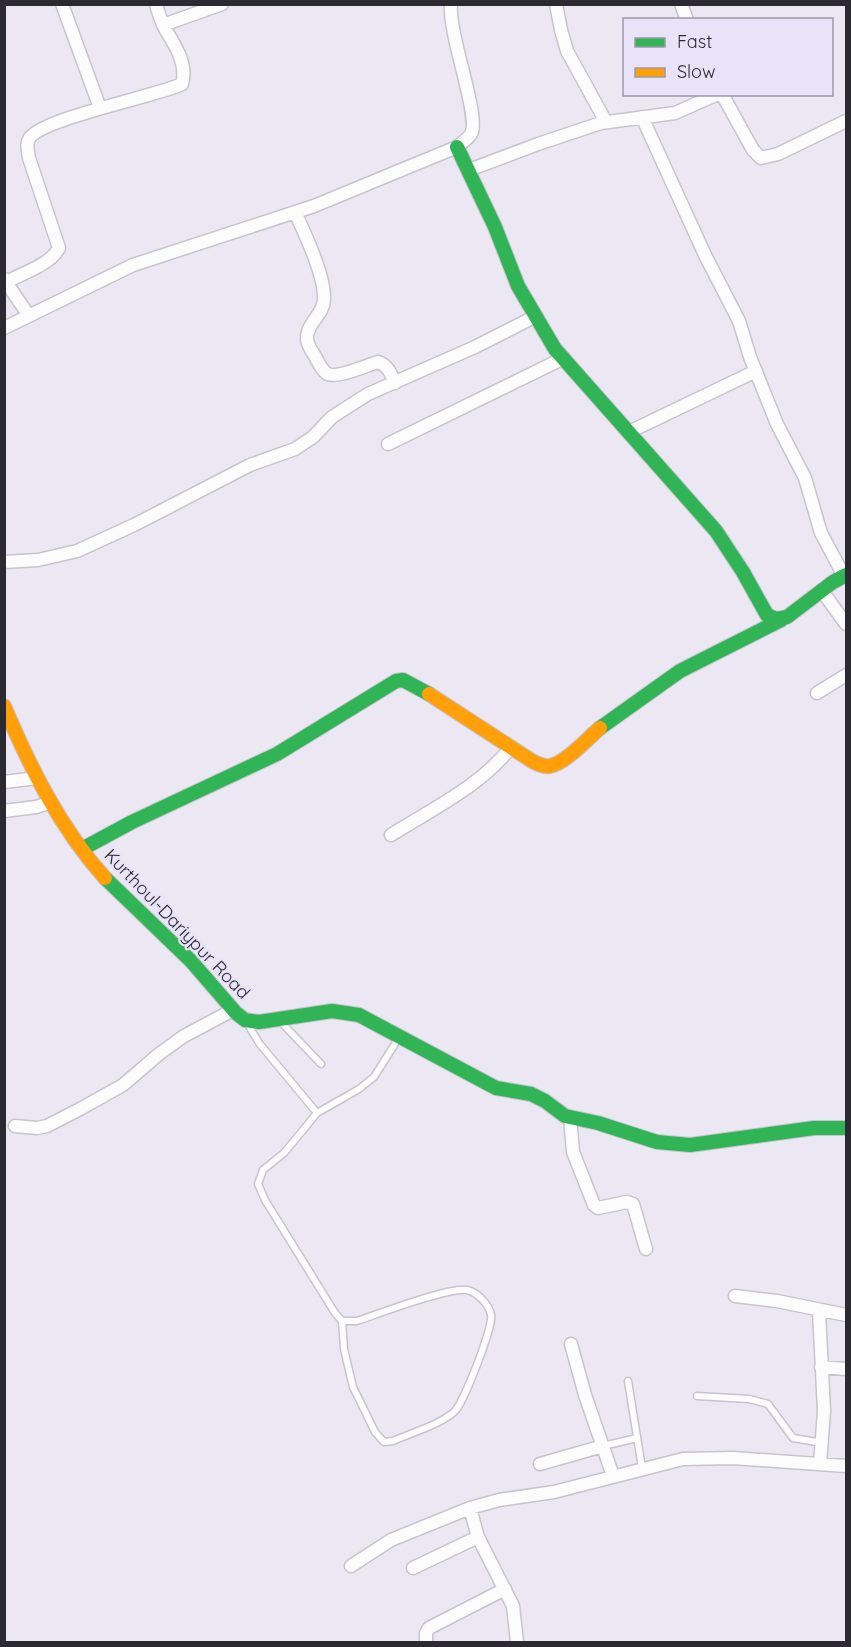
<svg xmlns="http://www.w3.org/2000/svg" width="851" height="1647" viewBox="0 0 851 1647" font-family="Quicksand,sans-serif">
  <rect width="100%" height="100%" fill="#ebe8f4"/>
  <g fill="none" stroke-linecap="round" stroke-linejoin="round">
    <defs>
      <path id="lane" d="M280,1021L321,1064
        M247,1023L259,1043L317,1113
        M342,1321L344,1349L353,1387L375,1432L384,1442L393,1441C411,1433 439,1425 454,1412C463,1405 494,1325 491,1315C489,1304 477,1292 467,1290C448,1287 378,1314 357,1321H342L335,1313L265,1200L258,1184L263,1170L284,1153L317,1113L359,1089L374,1077L398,1039
        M628,1381L642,1468
        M697,1396L749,1399L768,1404L793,1438L823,1443
        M603,1446L637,1438"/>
      <path id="street" d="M62,4L100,108
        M556,4L561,30L567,51L606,122
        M681,4L687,20
        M163,25L222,4
        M722,94L753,150L761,158L778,154L846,121
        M642,117L705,255L739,321L750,357L777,424L805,478L821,533L844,576
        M469,170L538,144L601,123L675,113L718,94
        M295,212C305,234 325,276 324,299C324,313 311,320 308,332C305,339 309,347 313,353C317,359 320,368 326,373C335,380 367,365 378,362C388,365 391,374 395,383
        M4,279L29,316
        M6,282C23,273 50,265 59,248L29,158C28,152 26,144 29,139C39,119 157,96 182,84C188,63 174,44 164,27C161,20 158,12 156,4
        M4,328L133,265L314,206L457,147C461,143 468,139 471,134C481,118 448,34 451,4
        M629,432L756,371
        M388,444L564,358
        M4,562L38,560L77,551L134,525L250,465L295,449L313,437L332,417L368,394L475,347L536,316
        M822,591L846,624
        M817,693L846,675
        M4,782L37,778
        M4,811L36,807L49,803
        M391,835C432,809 481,786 511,747
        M570,1117L573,1152L594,1205L598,1208L627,1202L633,1204L646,1249
        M15,1126L37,1128L47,1126L80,1109L123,1085L159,1054L184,1036L233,1010
        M735,1296L777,1301L846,1315
        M819,1311L824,1411L820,1464
        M571,1344L585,1395L613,1476
        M821,1367L846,1369
        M540,1464L603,1446
        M470,1508L478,1537L513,1606L517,1642
        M351,1566L391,1540L470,1508L499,1500L554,1492L683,1459L733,1458L846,1466
        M413,1568L478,1537
        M426,1642V1633L429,1628L505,1589"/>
      <path id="fast" d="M457,147L495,227L518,286L555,349L716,531L743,572L767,615L776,619L787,617L833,582L846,575
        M600,728L680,671L781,620
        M82,849L132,822L277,754L396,681L403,680L429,694
        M105,878L191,961L236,1013L245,1020L259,1022L332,1011L359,1015L496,1088L531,1094L545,1101L565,1116L598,1123L657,1142L690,1145L814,1128H846"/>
      <path id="slow" d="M429,694L532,761C538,764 544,767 550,766C566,763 588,738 600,728
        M4,706C30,767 60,828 105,878"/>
    </defs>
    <use href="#lane" stroke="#c6c4cd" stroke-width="9"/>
    <use href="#street" stroke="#c6c4cd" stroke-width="15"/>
    <use href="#fast" stroke="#c6c4cd" stroke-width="16"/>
    <use href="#slow" stroke="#c6c4cd" stroke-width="16"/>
    <use href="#lane" stroke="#fcfcfd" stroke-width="6"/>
    <use href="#street" stroke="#fcfcfd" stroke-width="12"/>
    <use href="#fast" stroke="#30b455" stroke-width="14"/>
    <use href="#slow" stroke="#ff9f0a" stroke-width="14"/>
  </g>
  <g text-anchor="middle" stroke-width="4.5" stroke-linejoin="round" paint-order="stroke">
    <g font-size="18" fill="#2b2931" stroke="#e8e3f9">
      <text transform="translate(177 924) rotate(46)" y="6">Kurthoul-Dariypur Road</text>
    </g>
  </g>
  <rect width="851" height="1647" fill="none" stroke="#2b2931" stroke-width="12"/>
  <rect x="623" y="18" width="210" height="78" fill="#e8e3f9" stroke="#9c99a9" stroke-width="1.5"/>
  <rect x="635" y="38" width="30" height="9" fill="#30b455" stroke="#9c99a9" stroke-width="1.5"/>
  <text x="677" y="48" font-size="18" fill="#2b2931">Fast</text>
  <rect x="635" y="68" width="30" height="9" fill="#ff9f0a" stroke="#9c99a9" stroke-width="1.5"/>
  <text x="677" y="78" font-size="18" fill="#2b2931">Slow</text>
</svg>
